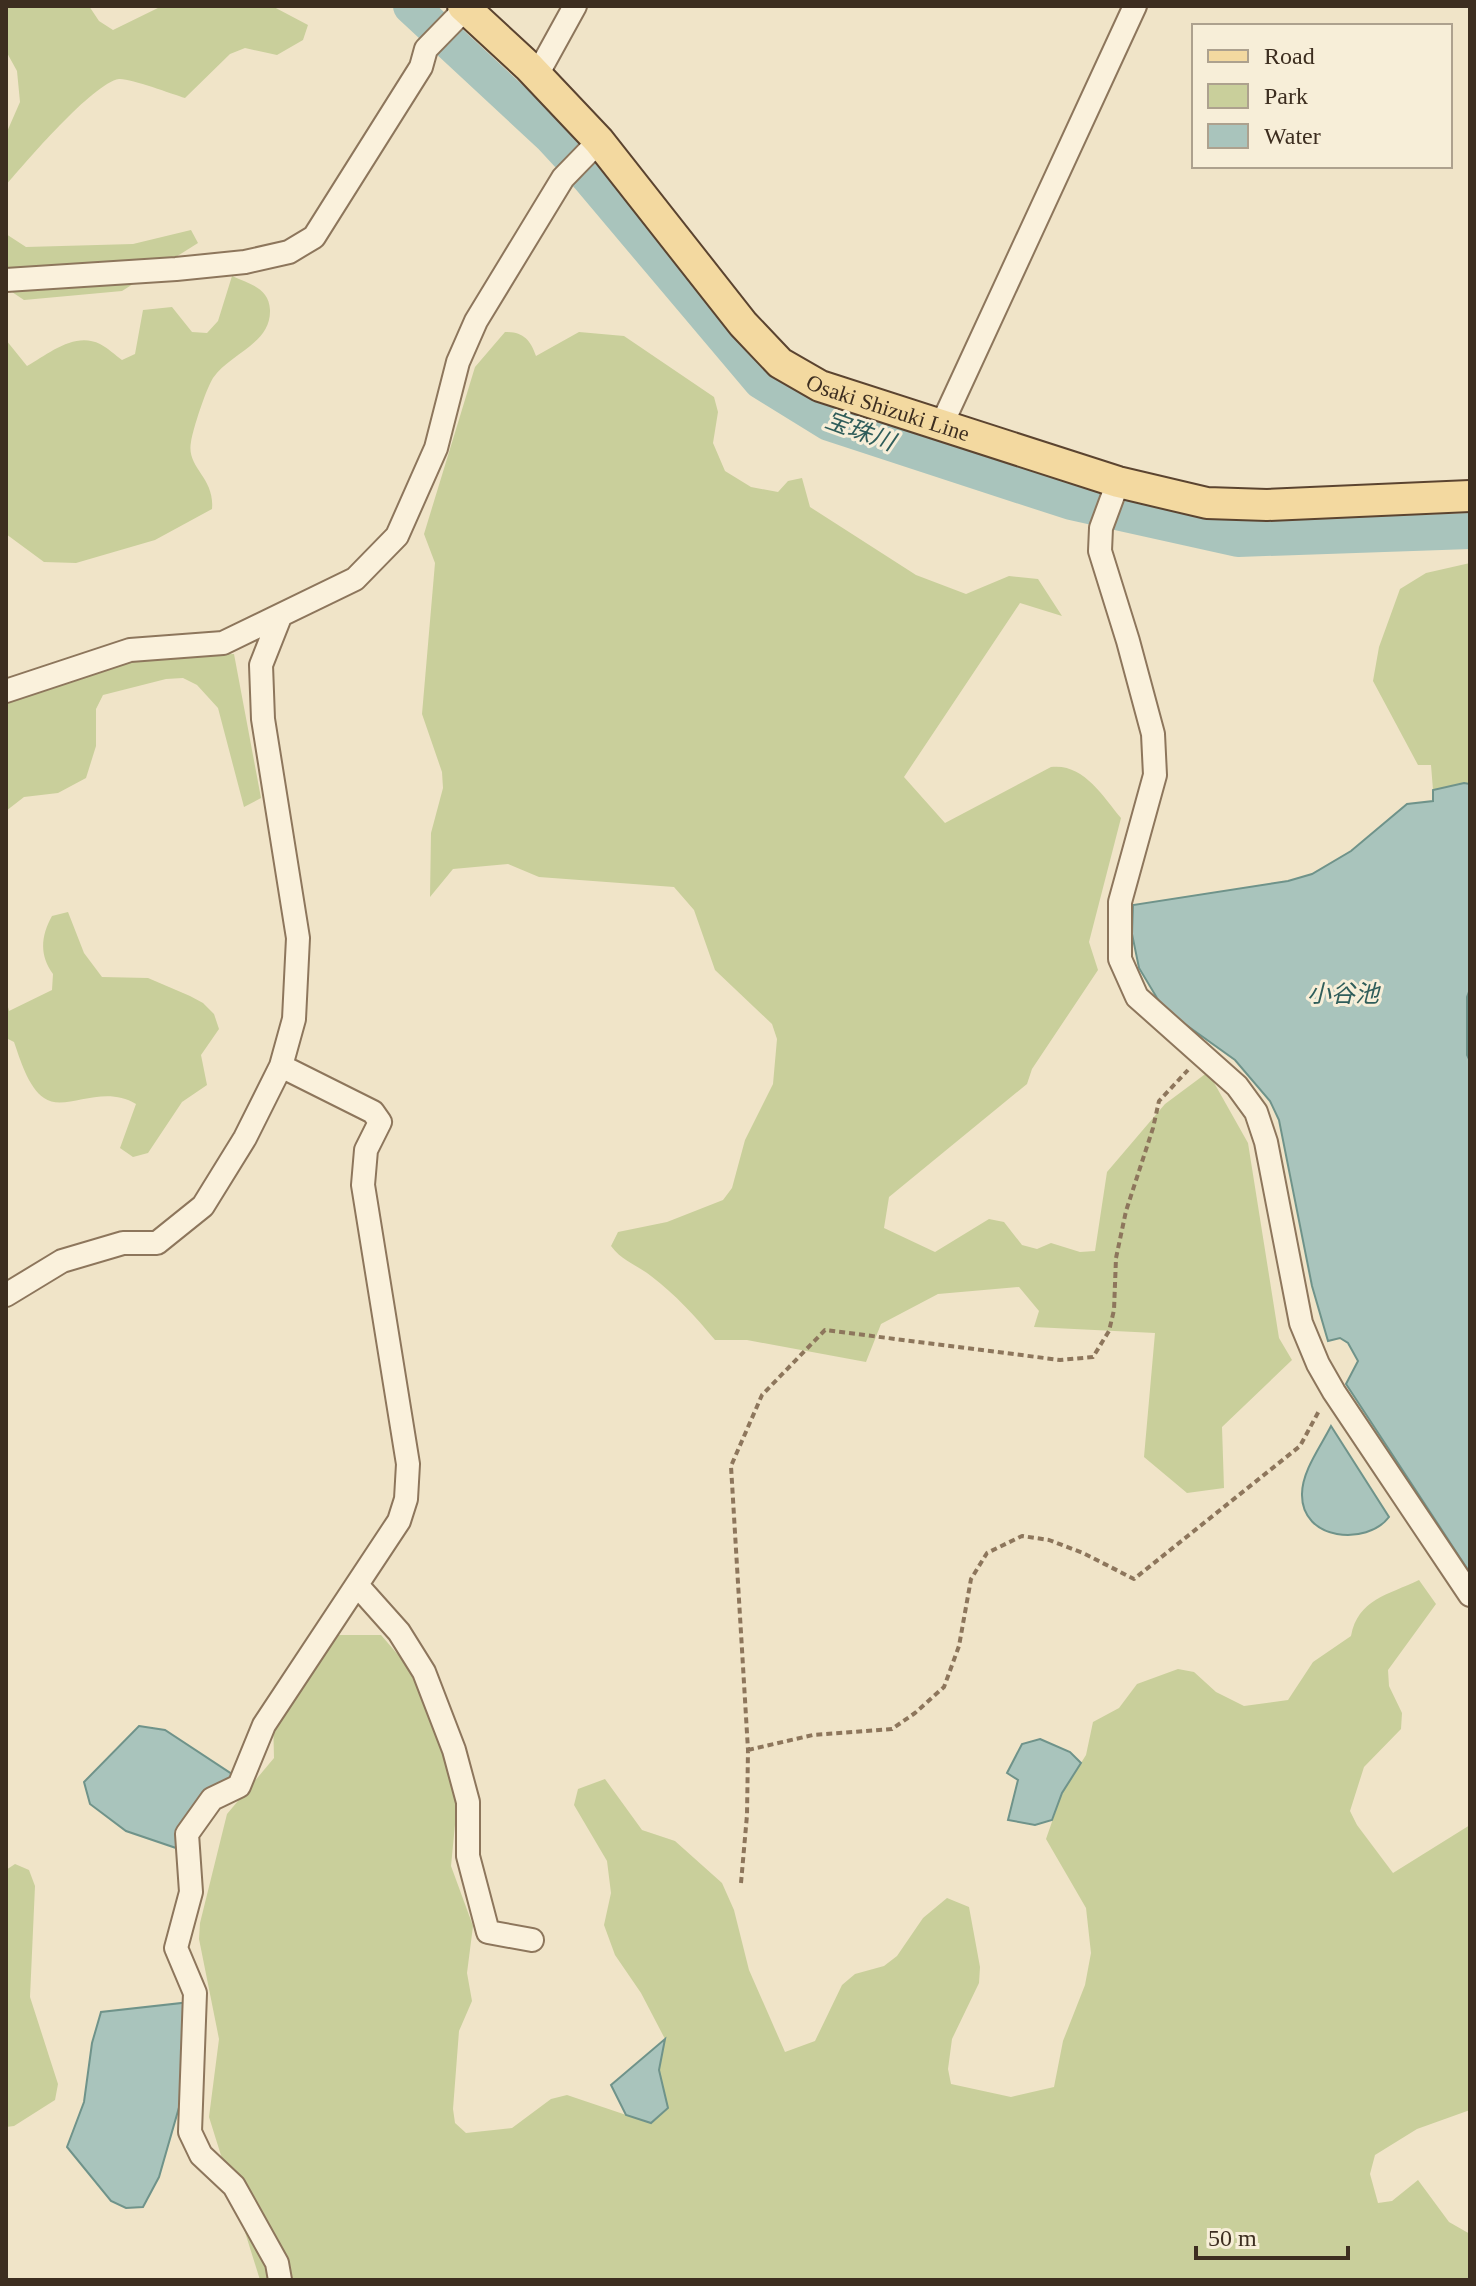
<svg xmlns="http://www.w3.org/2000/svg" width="1476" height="2286" viewBox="0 0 1476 2286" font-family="'Times New Roman','Noto Sans JP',serif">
  <rect width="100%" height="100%" fill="#f0e4c8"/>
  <path fill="#c9cf9b" d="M6,6H89L99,21L113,30L162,6H272L308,25L303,40L277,55L245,48L230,54L185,98C172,94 130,78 119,79C93,83 25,163 6,185V134L20,102L17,71L6,51Z
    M191,230L198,243L122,291L24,300L6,288V234L26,247L133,244Z
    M232,276C250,284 269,288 270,310C271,344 229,354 213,378C206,389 193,429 191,442C186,468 215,477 212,509L155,540L76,563L44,562L6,534V340L27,366C48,354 75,331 100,344C108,348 115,355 122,360L135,354L143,310L172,307L192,332L207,333L218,321Z
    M505,332C523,332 530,339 536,356L579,332L624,336L714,397L718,412L713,443L725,471L751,487L778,492L788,481L802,478L810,507L916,575L966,594L1009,576L1038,579L1062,616L1020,603L904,777L945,823L1051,767C1083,763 1102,795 1121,818L1089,942L1098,970L1032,1069L1027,1084L889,1197L884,1228L935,1252L989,1219L1004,1222L1022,1245L1037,1249L1051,1243L1080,1252L1095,1251L1107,1172L1165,1104L1208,1072L1248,1143L1279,1338L1292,1360L1222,1427L1224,1488L1187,1493L1144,1457L1155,1333L1034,1327L1039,1311L1019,1287L938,1294L881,1324L866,1362L747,1340H715C695,1316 676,1295 651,1276C637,1265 622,1261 611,1246L618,1232L667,1222L723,1200L732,1188L745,1140L773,1084L777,1039L772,1024L715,970L694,910L674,887L539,877L508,864L453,869L430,897L431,833L443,788L442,772L422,714L435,563L424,534L475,367Z
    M1470,563V784L1433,790L1431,765H1418L1373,681L1379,647L1400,589L1426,573Z
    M234,654L261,798L244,807L218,708L197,685L183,678L166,679L103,695L96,709V746L86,778L58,793L24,797L6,811V700L126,657Z
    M68,912L84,953L102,977L148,978L190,996L203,1003L214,1014L219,1029L201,1055L207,1085L182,1102L148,1153L133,1157L120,1148L136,1104C102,1083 65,1113 44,1098C28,1087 20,1059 14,1042L6,1038V999L9,1011L52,990L53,974C39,955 41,936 52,916Z
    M1419,1580L1436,1604L1388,1670L1389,1686L1402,1713L1401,1729L1364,1767L1350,1811L1357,1825L1393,1873L1470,1825V2110L1417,2129L1375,2155L1370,2174L1378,2203L1392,2201L1418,2180L1449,2222L1470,2234V2280H260L209,2117L219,2039L199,1939L200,1923L227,1814L274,1758L273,1717L336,1635H381L412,1671L452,1774L457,1804L451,1866L473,1926L467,1973L472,2001L459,2031L453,2109L455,2123L466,2133L512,2128L551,2099L567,2095L650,2123L668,2108L659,2070L665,2039L641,1993L615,1955L604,1925L611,1893L607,1861L574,1805L578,1789L605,1779L642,1830L675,1841L722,1883L734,1910L749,1970L785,2052L815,2041L842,1985L855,1974L884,1966L897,1956L923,1918L947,1898L969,1907L980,1967L979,1983L952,2039L948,2069L951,2084L1011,2097L1054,2087L1063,2041L1085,1985L1091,1953L1086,1908L1046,1839L1062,1793L1086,1755L1093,1722L1119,1708L1137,1684L1178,1669L1194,1672L1216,1692L1244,1706L1288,1700L1313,1662L1351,1636C1358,1599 1388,1595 1419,1580Z
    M15,1864L29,1870L35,1886L30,1997L58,2084L55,2100L14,2126L6,2127V1870Z"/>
  <path fill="#a9c4bc" stroke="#6f938a" stroke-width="2" d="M1464,783L1470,784V989L1467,997V1055L1470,1061V1573L1346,1384L1358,1361L1348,1343L1340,1338L1328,1341L1312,1286L1279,1120L1270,1101L1235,1060L1168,1012L1157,998L1139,968L1132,934L1133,905L1288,881L1312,874L1351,851L1407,804L1433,801V790Z
    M1331,1426L1389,1517C1367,1546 1301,1541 1302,1494C1302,1471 1321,1446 1331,1426Z
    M139,1726L165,1730L241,1780L179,1849L126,1831L90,1804L84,1782Z
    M1040,1739L1070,1752L1081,1763L1062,1793L1052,1820L1035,1825L1008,1820L1018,1780L1007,1773L1022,1744Z
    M191,2002L186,2083L159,2177L143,2207L126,2208L111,2201L67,2147L84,2102L92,2043L101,2012Z
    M665,2039L659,2070L668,2108L651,2123L626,2115L611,2085Z"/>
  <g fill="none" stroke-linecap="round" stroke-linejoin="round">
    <path stroke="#a9c4bc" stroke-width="36" d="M411,6L551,136L588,176L761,381L829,423L1071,502L1238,539L1470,531"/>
    <defs>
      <path id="minor" d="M537,75L575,6
        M6,280L176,269L245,262L289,252L314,237L421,67L426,49L466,8
        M941,426L1135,6
        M1118,482L1101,528L1100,551L1128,641L1153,734L1155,775L1120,902V959L1137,997L1237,1086L1256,1112L1266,1142L1301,1323L1318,1364L1334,1392L1470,1595
        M6,691L130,650L223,643L355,579L397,536L436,448L458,362L476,321L563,178L599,141
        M6,1295L62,1261L123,1243H157L203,1206L245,1138L281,1066L294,1019L298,938L263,719L261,665L280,617
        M357,1585L399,1632L424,1672L454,1750L468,1802V1856L488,1932L532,1940
        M280,2280L277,2263L234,2186L201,2155L190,2132L195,1993L176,1948L191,1892L187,1834L212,1799L239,1786L264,1725L399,1521L406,1499L408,1464L363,1185L366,1150L380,1122L373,1112L281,1066"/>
      <g id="major">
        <path id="s1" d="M463,6L529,67L599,141L743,324L780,363L820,386L1118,482L1207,503L1267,505L1470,496"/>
      </g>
    </defs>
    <use href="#minor" stroke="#8d765c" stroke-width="26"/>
    <use href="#major" stroke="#5b4430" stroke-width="34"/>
    <path stroke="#8d765c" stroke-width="4" stroke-dasharray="6 4" stroke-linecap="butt" d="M748,1750L813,1735L892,1729L915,1713L944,1687L959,1646L971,1579L987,1553L1022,1536L1049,1540L1083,1553L1134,1579L1300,1446L1320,1409
      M741,1883L747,1815L748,1750L731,1466L762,1395L825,1330L1060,1360L1093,1357L1109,1331L1114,1310L1116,1258L1126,1211L1153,1128L1159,1101L1188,1070"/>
    <use href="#minor" stroke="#faf1dc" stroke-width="22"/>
    <use href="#major" stroke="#f3d9a0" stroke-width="30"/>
  </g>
  <g text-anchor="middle" stroke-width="6" stroke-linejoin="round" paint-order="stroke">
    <g font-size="22" fill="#3d2e20" stroke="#f7eed8">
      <text dy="8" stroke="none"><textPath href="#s1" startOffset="596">Osaki Shizuki Line</textPath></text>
    </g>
    <g font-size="24" font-style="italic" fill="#2f5d5a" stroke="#f7eed8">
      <text transform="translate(860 431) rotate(20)" y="8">宝珠川</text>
      <text x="1343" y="1002">小谷池</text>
    </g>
  </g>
  <rect width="1476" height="2286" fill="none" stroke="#3d2e20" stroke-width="16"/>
  <rect x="1192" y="24" width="260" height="144" fill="#f7eed8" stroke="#ada18e" stroke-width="2"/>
  <rect x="1208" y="50" width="40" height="12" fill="#f3d9a0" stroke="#ada18e" stroke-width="2"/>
  <text x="1264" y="64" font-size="24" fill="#3d2e20">Road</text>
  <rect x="1208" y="84" width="40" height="24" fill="#c9cf9b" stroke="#ada18e" stroke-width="2"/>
  <text x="1264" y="104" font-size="24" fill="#3d2e20">Park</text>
  <rect x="1208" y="124" width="40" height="24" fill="#a9c4bc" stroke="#ada18e" stroke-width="2"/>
  <text x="1264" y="144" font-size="24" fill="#3d2e20">Water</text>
  <path d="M1196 2246v12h152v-12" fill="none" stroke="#3d2e20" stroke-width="4"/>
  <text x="1208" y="2246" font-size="24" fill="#3d2e20" stroke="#f7eed8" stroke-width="6" paint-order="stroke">50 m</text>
</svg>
